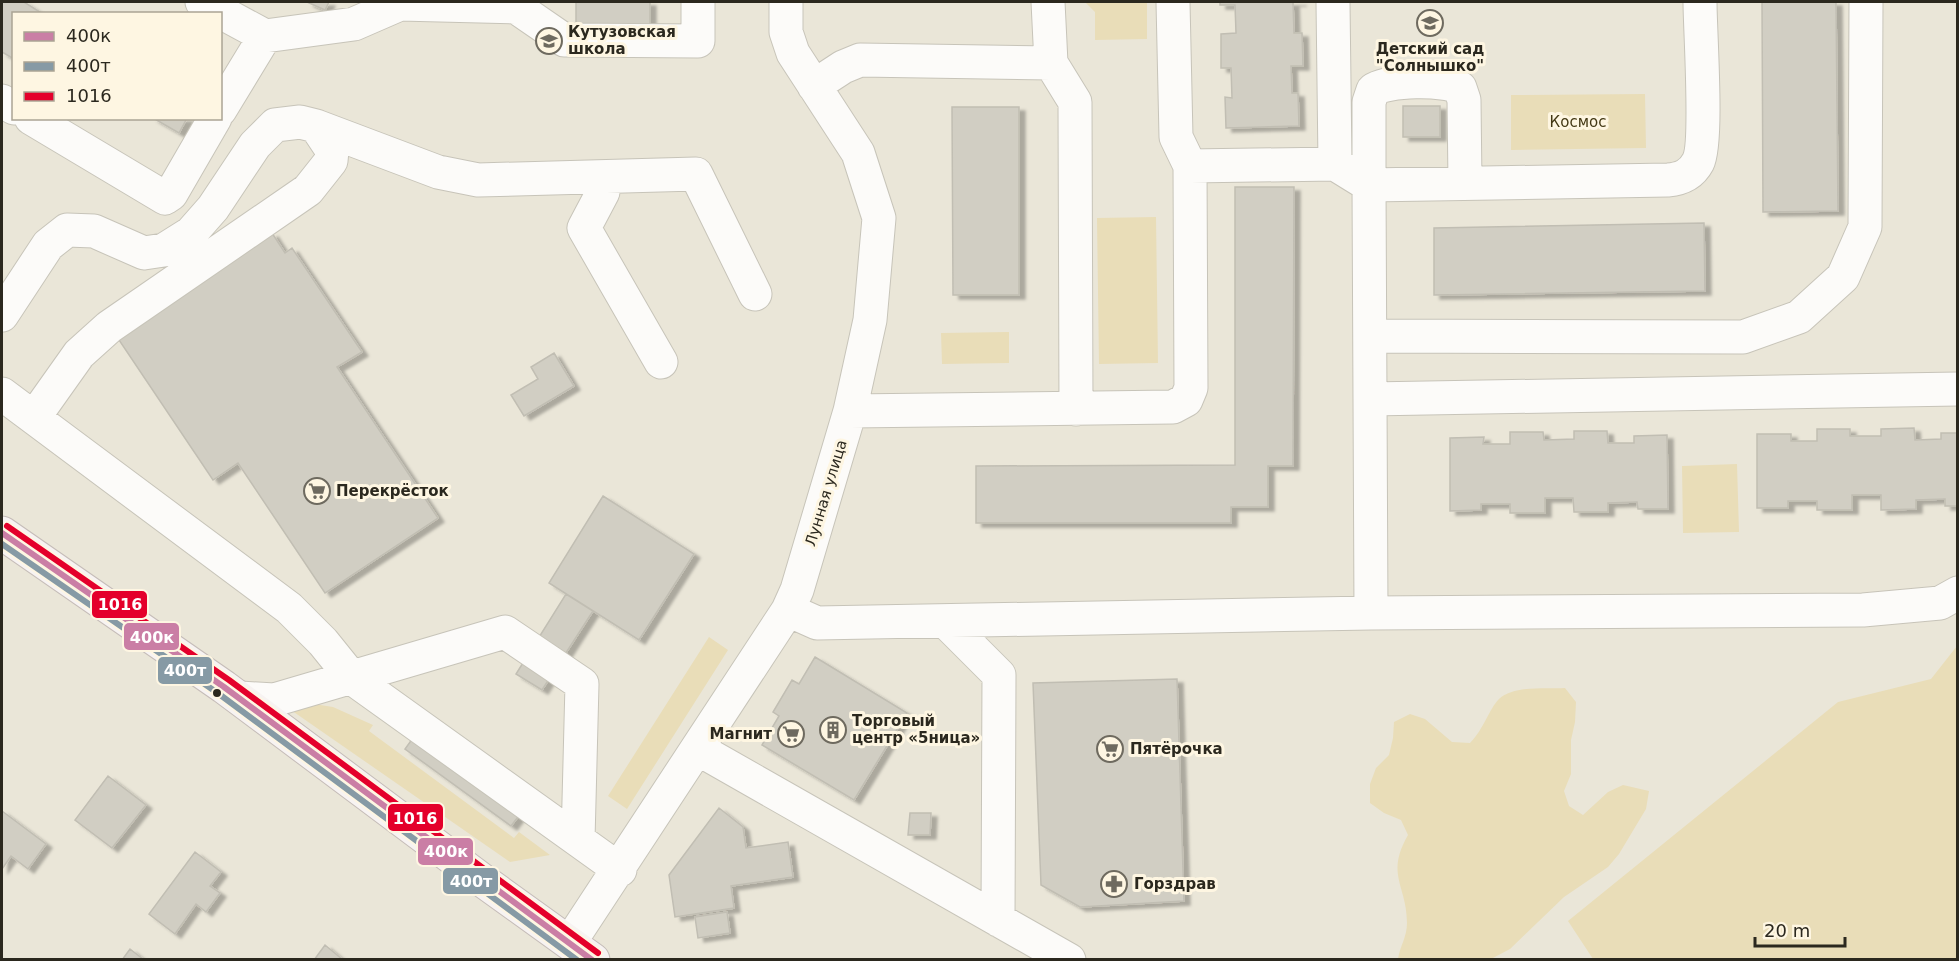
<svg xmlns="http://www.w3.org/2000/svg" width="1959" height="961" viewBox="0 0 1959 961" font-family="'DejaVu Sans',sans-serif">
  <defs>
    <filter id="shadow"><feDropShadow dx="6" dy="4" stdDeviation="1.5" flood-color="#0004"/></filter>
  </defs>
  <rect width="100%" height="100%" fill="#eae6d8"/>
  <path fill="#e9ddb8" d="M1085,2H1147V39L1095,40V12Z
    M1645,94L1646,148L1511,150V95Z
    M1156,217L1158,363L1099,364L1097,218Z
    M1009,332V363L942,364L941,333Z
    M1737,464L1739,532L1683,533L1682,466Z
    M709,637L728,650L627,809L608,796Z
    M1957,646V959H1593L1568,921L1838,702L1931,679Z
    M1565,688L1576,702L1575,722L1571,740V774L1564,791L1569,806L1583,815L1608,792L1623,785L1649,791L1646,809L1619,854L1608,867L1564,897L1510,949L1491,959H1398C1400,946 1407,937 1407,923C1407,885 1385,875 1408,835L1401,820L1384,813L1370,803V784L1376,768L1389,755L1393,738L1394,722L1410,714L1425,719L1452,742L1470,743C1484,729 1489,709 1499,699C1514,685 1547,689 1565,688Z
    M307,703L333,707L373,725L369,731L514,838L519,832L550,855L510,862L288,708Z"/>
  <path fill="#d1cec3" stroke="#c1beb3" stroke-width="1.5" filter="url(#shadow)" d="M2,2H24L43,14H14V59L2,52Z
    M307,2H329L325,10Z
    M576,2H650V30L576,29Z
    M1220,2H1301H1293L1294,33H1302L1303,66H1291L1292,93H1298L1299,126L1226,128L1225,97L1232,98L1231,68H1221V34L1236,33L1235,5H1220Z
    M1762,2H1836L1838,211L1763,212Z
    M1403,106H1440V137H1403Z
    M952,107H1019V295H953Z
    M153,118H187L179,133Z
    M1235,187H1294L1293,466H1268V507H1231V523H976V466L1235,465Z
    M1704,223L1705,291L1434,295V228Z
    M272,233L285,253L292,248L362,352L337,367L438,518L325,593L238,463L213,480L117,337Z
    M554,353L574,386L524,416L511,395L538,379L531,367Z
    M1914,428L1915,440L1941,439V433H1958V506H1945V499L1916,500V509L1881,510V495H1852V510H1817V501H1788V508H1757V434H1791V441H1817V429H1850V436H1881V429Z
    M1574,431H1607L1608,443H1634V436L1667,435L1668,509H1638L1637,502L1608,503V512H1574L1573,498H1545V513H1510V504H1481V510L1450,511V438L1484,437L1483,444H1510V432H1543L1544,440L1574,439Z
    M603,496L694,554L639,640L549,583Z
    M566,594L593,611L542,690L516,674Z
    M815,657L907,713L854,800L762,745L779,716L773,712L792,680L799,684Z
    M1177,679L1184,901L1080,907L1041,885L1033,683Z
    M415,735L521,813L511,826L405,749Z
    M108,776L146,805L112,848L75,820Z
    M719,808L743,827L746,848L788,842L793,877L731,886L734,908L675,917L669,875Z
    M2,811L46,844L28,869L11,856L2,869Z
    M910,813H931L930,835H908Z
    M195,852L221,872L210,886L220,893L206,912L196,904L175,934L149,914Z
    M727,912L730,933L698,938L695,917Z
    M325,945L343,960H314Z
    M130,949L144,960H122Z"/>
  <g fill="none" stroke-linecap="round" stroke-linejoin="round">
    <defs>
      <path id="minor" d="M202,2L265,36L354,24L400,4L516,7L564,40L698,41V2
        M1333,2L1335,164
        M1051,63L1075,102L1076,409
        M814,86L843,67L860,60L1051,63L1048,2
        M2,101L14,108
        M220,110L265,36
        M31,118L165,198L171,194L215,118
        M316,126L438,172L478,180L696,174L755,294
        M1190,166L1335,164L1369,185L1370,399
        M603,178V192L584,228L661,362
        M1465,183L1464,100L1460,88C1446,79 1386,80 1373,90L1369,102V185L1668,180C1681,179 1691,175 1698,162C1708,143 1700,30 1700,2
        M2,315L48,245L67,230L94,231L144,253L164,250L191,233L213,208L255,145L275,125L300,122L316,126L332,150L331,161L308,190L109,327L79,354L35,416
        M1370,336L1743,337L1799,317L1843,277L1865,227L1866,2
        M2,394L289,608L323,642L352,678L620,870
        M850,411L1173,407L1186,400L1191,388L1190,166L1176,137L1173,2
        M788,610L817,623L1371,613L1863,610L1940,603L1958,593
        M1371,613L1370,399L1958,389
        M946,622L999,675L998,920
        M240,698L274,700L505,632L582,684L578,840
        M698,749L1069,960
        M570,942L788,610L797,590L850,411L870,320L879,218L858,153L793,53L786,32V2"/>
      <path id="major" d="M2,533L224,687L482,880L593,960"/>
    </defs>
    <use href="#minor" stroke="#c7c4b9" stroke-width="35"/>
    <use href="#major" stroke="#c5bcb8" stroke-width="35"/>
    <use href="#minor" stroke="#fcfbf9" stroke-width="33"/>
    <use href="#major" stroke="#f7f3f2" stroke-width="33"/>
    <defs>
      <path id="bus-1" d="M2,533L224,687L592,960"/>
      <path id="bus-2" d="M2,544L219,694L577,960"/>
      <path id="bus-3" d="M7,526L229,680L598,953"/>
    </defs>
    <use href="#bus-1" stroke="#fef6e2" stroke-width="10"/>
    <use href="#bus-2" stroke="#fef6e2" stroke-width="10"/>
    <use href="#bus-3" stroke="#fef6e2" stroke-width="10"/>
    <use href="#bus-1" stroke="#ca7ea5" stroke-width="6"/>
    <use href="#bus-2" stroke="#869aa5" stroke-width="6"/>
    <use href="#bus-3" stroke="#e4002b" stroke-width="6"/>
  </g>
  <defs>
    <symbol id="school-ring" viewBox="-11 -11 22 22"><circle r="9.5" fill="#fef6e2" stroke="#6e6a5f" stroke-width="1.5"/><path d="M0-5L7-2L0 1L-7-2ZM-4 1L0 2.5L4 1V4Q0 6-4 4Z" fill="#6e6a5f"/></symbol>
    <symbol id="supermarket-ring" viewBox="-11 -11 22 22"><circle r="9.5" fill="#fef6e2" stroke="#6e6a5f" stroke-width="1.5"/><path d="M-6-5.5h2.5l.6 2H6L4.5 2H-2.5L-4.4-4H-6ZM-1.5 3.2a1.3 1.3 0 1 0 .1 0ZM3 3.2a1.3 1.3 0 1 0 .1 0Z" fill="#6e6a5f"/></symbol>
    <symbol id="building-ring" viewBox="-11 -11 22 22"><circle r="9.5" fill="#fef6e2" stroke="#6e6a5f" stroke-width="1.5"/><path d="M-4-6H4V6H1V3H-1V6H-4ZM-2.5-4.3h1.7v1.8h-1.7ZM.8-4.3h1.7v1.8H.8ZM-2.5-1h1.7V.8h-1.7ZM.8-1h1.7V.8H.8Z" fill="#6e6a5f"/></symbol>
    <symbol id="pharmacy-ring" viewBox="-11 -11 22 22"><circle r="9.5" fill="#fef6e2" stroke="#6e6a5f" stroke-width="1.5"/><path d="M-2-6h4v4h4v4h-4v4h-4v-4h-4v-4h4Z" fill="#6e6a5f"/></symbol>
  </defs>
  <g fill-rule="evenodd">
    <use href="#school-ring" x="1415" y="8" width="30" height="30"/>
    <use href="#school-ring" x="534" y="26" width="30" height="30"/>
    <use href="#supermarket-ring" x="302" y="476" width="30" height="30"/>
    <use href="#building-ring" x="818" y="715" width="30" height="30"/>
    <use href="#supermarket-ring" x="776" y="719" width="30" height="30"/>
    <use href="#supermarket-ring" x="1095" y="734" width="30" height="30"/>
    <use href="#pharmacy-ring" x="1099" y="869" width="30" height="30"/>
  </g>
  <circle fill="#2b281e" stroke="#fef6e2" stroke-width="2" cx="217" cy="693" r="5"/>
  <g text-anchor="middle" stroke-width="6" stroke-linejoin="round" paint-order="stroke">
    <g font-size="15" font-weight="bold" fill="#2b281e" stroke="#fef6e2" text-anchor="start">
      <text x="568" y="37">Кутузовская<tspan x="568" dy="17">школа</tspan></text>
      <text x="1430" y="54" text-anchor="middle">Детский сад<tspan x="1430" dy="17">"Солнышко"</tspan></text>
      <text x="336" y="496">Перекрёсток</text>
      <text x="852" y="726">Торговый<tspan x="852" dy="17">центр «5ница»</tspan></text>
      <text x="772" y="739" text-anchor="end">Магнит</text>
      <text x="1130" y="754">Пятёрочка</text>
      <text x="1134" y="889">Горздрав</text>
    </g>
    <g font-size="15" fill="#433814" stroke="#fef6e2">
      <text x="1578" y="127">Космос</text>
    </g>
    <g font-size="15" fill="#2b281e" stroke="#fef6e2">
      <text transform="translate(826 493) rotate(-73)" y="5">Лунная улица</text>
    </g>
  </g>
  <g stroke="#fef6e2" stroke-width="2">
    <rect x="91" y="590" width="57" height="29" rx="6" fill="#e4002b"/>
    <rect x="123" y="622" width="57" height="29" rx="6" fill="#ca7ea5"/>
    <rect x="157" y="656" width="56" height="29" rx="6" fill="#869aa5"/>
    <rect x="387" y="803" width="57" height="29" rx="6" fill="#e4002b"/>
    <rect x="417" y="837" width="57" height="29" rx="6" fill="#ca7ea5"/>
    <rect x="442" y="867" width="57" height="28" rx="6" fill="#869aa5"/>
  </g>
  <g font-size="16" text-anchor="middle" font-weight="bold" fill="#fff">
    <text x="120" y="610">1016</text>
    <text x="152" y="643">400к</text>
    <text x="185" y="676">400т</text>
    <text x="415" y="824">1016</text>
    <text x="446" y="857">400к</text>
    <text x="471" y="887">400т</text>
  </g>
  <rect width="1959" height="961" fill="none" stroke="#2b281e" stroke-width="6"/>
  <rect x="12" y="12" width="210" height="108" fill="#fef6e2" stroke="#aaa494" stroke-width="1.5"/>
  <rect x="24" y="32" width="30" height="9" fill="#ca7ea5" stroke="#aaa494" stroke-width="1.5"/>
  <text x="66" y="42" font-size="18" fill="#2b281e">400к</text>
  <rect x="24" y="62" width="30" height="9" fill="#869aa5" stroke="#aaa494" stroke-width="1.5"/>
  <text x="66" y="72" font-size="18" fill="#2b281e">400т</text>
  <rect x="24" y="92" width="30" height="9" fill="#e4002b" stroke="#aaa494" stroke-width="1.5"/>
  <text x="66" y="102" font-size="18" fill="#2b281e">1016</text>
  <path d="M1755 937v9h90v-9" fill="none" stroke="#2b281e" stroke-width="3"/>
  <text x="1764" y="937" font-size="18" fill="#2b281e" stroke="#fef6e2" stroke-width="4.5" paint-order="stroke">20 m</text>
</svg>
